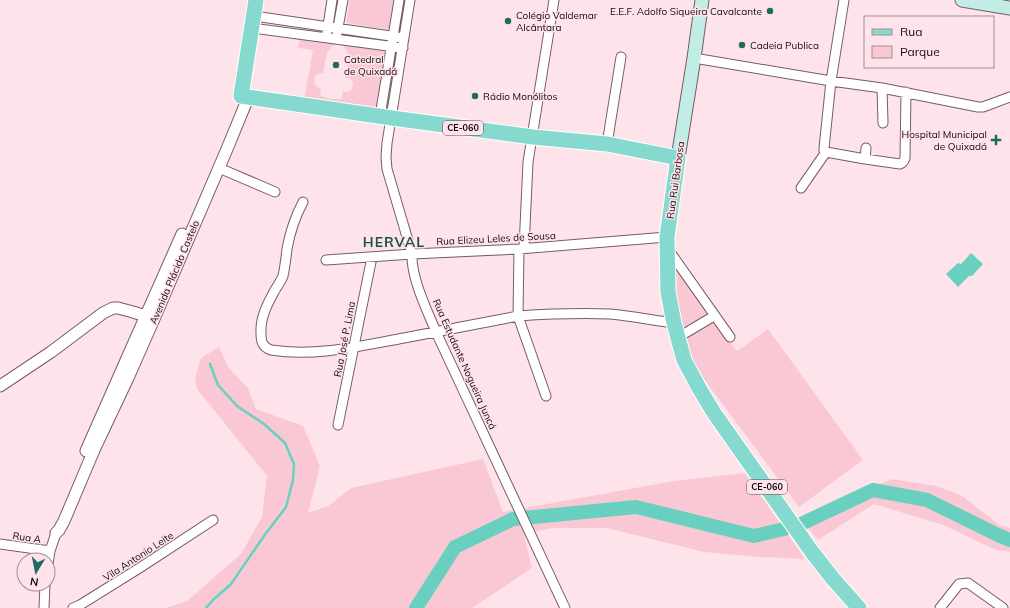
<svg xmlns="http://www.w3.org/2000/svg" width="1010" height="608" viewBox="0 0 1010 608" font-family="Mulish,sans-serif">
  <rect width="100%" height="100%" fill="#fee4ea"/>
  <path fill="#fac8d4" d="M350,0H396L391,30L346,23Z
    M300,38L335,43L327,53L323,74L319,73L315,76L314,83L317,87L321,88L320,95C328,99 334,100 342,99L343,91L348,92L352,89L353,83L350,78H345L349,56L343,44L386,50L376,111L304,100L313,50L298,48Z
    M671,262L707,314L681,331Z
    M713,320L737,351L768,329L863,460L799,507L701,375L699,377L681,338Z
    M219,347L228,367L248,388L256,409L303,426L320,466L308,513L328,506L351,488L483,459L503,512L674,481L745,473L805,559L760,557L704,552L607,528H552L524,534L532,568L472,608H166L187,601L241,554L262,517L267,476L197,389L195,378L201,358Z
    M892,479L936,486L950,491L964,497L999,525L1010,528V552L994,549L943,525L874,504L818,540L800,518Z"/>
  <path fill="#69d0c0" d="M971,253L983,264L972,276H969L958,287L946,274L958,263L961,264Z"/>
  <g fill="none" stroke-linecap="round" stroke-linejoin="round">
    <path stroke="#69d0c0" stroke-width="2.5" d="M206,608L213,600L231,584L264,536L286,507L293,480L294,464L285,443L264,424L237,406L218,385L210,364"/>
    <path stroke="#69d0c0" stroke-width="14" d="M801,524L873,490L927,500L998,535L1010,540
      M416,608L455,547L513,519L636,507L754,536L784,529"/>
    <defs>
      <path id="minor" d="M410,0L387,143L386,157L387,169L412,254C411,278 427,310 436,332L565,608
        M254,16L404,38
        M252,28L403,48
        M327,32L332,0
        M337,33L343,0
        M694,58L831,81L882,88L978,107H983L1010,97
        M882,88L883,123
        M380,116L399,0
        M607,144L621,57
        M826,152L865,159L900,164C903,163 904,161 905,158L906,92
        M865,159L866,148
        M219,168L275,192
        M801,188L826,152L824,151V148L831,81L844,0
        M303,202C295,217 290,232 287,249C286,258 285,267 283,276C281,281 278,285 275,290C268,303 260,317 261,333C261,341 262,347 271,350C315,357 360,346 404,338C442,331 480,323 518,316C548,314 579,313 610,314C631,316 652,320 674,323
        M524,248L528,162L554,0
        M519,249L518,316L546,396
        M667,250L670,252L730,337
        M326,260L412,254L519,249L667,237
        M677,338L714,316
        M338,425L372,257
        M0,544L50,551
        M48,564L50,551L56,533
        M44,608L45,584
        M73,608L80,605L141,567L213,520
        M940,608L959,584L968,583L1003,608"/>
      <path id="tertiary" d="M0,386L51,352L103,313L113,308H118L133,312L152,318
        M86,451L182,234
        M56,533L59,530L64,521L94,450L128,378L154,319L227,149L248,98"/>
      <path id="secondary" d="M962,0L1010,8
        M678,158L694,58L702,0"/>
      <path id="primary" d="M256,0L241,96L392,118L533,137L607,144L678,158L667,237L668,292L674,323L684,360L699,388L714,413L812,552L834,580L859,608"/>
    </defs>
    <use href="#minor" stroke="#775c63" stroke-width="11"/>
    <use href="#tertiary" stroke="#775c63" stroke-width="13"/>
    <use href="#secondary" stroke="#775c63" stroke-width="15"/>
    <use href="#primary" stroke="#fff" stroke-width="17"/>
    <use href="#minor" stroke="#fff" stroke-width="9"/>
    <use href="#tertiary" stroke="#fff" stroke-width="11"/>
    <use href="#secondary" stroke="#c2ece6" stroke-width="13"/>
    <use href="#primary" stroke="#85d9ce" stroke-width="15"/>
  </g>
  <g fill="#226a60" stroke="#fee4ea" stroke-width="1.5">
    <circle cx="770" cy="11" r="4"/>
    <circle cx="508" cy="21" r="4"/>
    <circle cx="742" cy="45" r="4"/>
    <circle cx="336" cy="65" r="4"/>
    <circle cx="475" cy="96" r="4"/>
    <path d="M994 134h4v4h4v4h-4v4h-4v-4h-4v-4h4z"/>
  </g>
  <g text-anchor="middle" stroke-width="3" stroke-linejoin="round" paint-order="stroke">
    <g fill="#fee4ea" stroke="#5a4b4f" stroke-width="1">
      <rect x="443" y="121" width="40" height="14" rx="3"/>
      <rect x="747" y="480" width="40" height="14" rx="3"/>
    </g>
    <g font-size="9" font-weight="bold" fill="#140a0d">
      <text x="463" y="131">CE-060</text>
      <text x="767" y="490">CE-060</text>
    </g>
    <g font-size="10" fill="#140a0d" stroke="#fee4ea" text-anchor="start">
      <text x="762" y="15" text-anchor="end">E.E.F. Adolfo Siqueira Cavalcante</text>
      <text x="516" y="19">Colégio Valdemar<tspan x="516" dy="12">Alcântara</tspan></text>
      <text x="750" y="49">Cadeia Publica</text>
      <text x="344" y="63">Catedral<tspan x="344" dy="12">de Quixadá</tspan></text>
      <text x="483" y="100">Rádio Monólitos</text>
      <text x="987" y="138" text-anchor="end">Hospital Municipal<tspan x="987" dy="12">de Quixadá</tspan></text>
    </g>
    <g font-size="10" fill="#140a0d" stroke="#fee4ea">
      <text transform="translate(675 180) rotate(-82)" y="4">Rua Rui Barbosa</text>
      <text transform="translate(496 238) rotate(-3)" y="4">Rua Elizeu Leles de Sousa</text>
      <text transform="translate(174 272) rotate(-67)" y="4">Avenida Plácido Castelo</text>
      <text transform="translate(344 339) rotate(-79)" y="4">Rua José P. Lima</text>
      <text transform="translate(465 364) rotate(66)" y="4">Rua Estudante Nogueira Juncá</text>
      <text transform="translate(27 537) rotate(8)" y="4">Rua A</text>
      <text transform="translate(138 556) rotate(-33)" y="4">Vila Antonio Leite</text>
    </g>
    <g font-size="14" font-weight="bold" letter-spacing="1" fill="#1b534b" stroke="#fee4ea">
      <text x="394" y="247">HERVAL</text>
    </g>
  </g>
  <rect x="864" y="16" width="130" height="52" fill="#fee4ea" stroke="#a08d92"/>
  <rect x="872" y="29" width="20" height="6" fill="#85d9ce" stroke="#a08d92"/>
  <text x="900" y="36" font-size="12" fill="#140a0d">Rua</text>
  <rect x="872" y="46" width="20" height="12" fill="#fac8d4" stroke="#a08d92"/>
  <text x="900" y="56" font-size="12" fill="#140a0d">Parque</text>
  <g transform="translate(36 572) rotate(190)"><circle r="19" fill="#fee4ea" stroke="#a08d92"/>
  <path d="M0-3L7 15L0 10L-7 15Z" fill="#226a60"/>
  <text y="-6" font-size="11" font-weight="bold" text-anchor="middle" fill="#140a0d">N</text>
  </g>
</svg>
